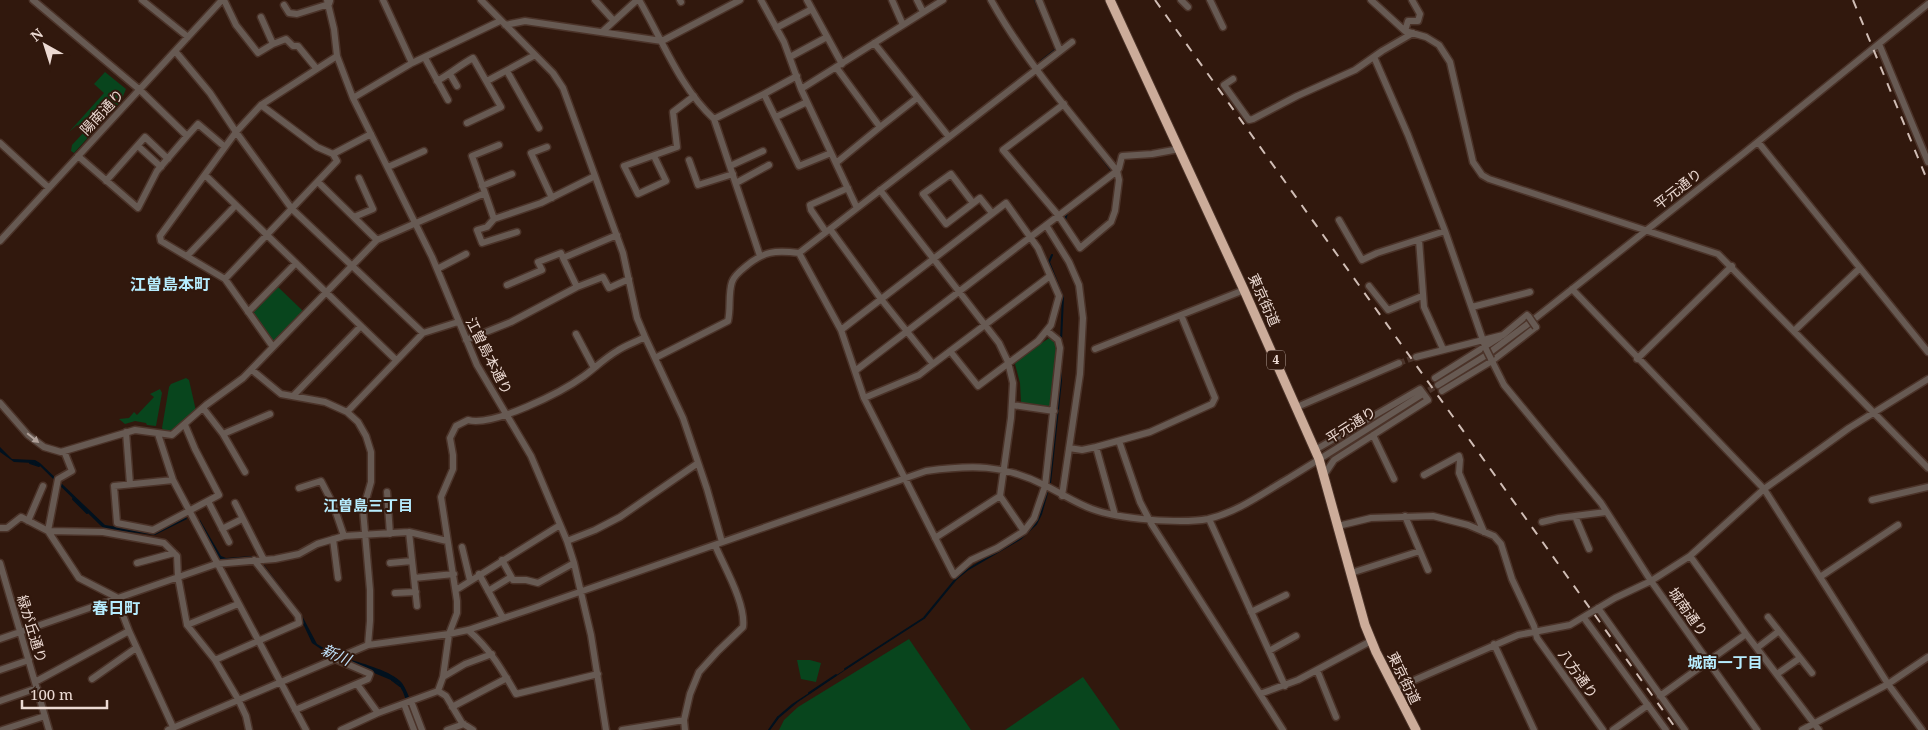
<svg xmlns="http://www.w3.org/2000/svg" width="1928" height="730" viewBox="0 0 1928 730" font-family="'Noto Serif','Noto Sans JP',serif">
  <rect width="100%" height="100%" fill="#31180d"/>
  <path fill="#08451d" d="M105,72L126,89L121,101L74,153L71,151L72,145L84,132L77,125L69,132L104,93L94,84Z
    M278,287L303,311L275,341L271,339L253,314L254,310Z
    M1051,337L1058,342L1053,405L1049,408L1021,402L1020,383L1015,364L1020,357Z
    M186,378L189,380L196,411L177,430L164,431L162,428L169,387L171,384Z
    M160,389L162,393L156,426L147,425L146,423L135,421L125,424L119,419L129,418L134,412L137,415L154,397L150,394Z
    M909,639L971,730H779L784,720L798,707Z
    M797,660H810L821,663L816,682L801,679Z
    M1083,677L1120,730H1005Z"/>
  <path fill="#01111e" d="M0,447L12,459L35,460L40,463L105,525L153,533L186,517L187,519L155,535L105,529L100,525L40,466L33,463L14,462L0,452Z
    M200,520L221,556L226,558L252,556V559H220L216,556L198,521Z
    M264,565L300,612L317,644L329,651L328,654L312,643L299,615L263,567Z
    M878,648L798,702L779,718L770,730L778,716L792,704Z
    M349,659C363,664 392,671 402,683C410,694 415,717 419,730H417L403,692L398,683L348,662Z"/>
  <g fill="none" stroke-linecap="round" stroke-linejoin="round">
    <path stroke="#01111e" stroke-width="2" d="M1035,0L1045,23
      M1041,61L1055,50V46
      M1091,144L1111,170V173
      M1065,220L1067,213
      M1052,255L1049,262L1063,297L1061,341
      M30,463L39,466
      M1050,483L1061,381V366
      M73,499L87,513
      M328,652L338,656
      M845,669L924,618L956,579L967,570L1020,539L1036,524L1041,514L1047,493
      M392,680L400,686
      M809,693L836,675
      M769,730L778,717"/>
    <path stroke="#4d352b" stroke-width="6" stroke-dasharray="6 3" stroke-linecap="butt" d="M1399,363L1416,357
      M1421,395L1438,385"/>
    <defs>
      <path id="minor" d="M33,0L140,90L187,136L157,171L138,208L78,156
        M142,0L188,37
        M224,0L236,25L258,53L273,44L286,39L293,46H298L316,68
        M327,0L334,29L337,56L353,98L432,257L477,365L531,456L567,541L574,563L591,635L606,730
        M383,0L412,63
        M481,0L553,73L563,88L623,253L637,318L645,337L683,418L707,489L722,542
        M595,0L614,21
        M639,0C662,39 680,88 714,119L760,256
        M680,0L681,2
        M761,0L784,42L801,89L857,208
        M807,0L842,64
        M892,0L903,25
        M917,0L923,12
        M991,0C1025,61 1073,116 1117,171L1119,168L1122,156L1152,154L1179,149
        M1039,0L1060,51
        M1181,0L1188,7
        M1210,0L1223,27
        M1371,0L1405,31L1426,37L1439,45L1450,62L1473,162L1482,175L1489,179L1718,254L1928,468
        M284,5L289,13L297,14L329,4L330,1
        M261,17L273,44
        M505,25L525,21L662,41L740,0
        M776,28L812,9
        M1405,31L1408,21H1418L1420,14L1412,0
        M602,32L637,0
        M874,43L949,137
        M1879,44L1928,162
        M175,51L210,93L236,132L292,209L423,333
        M790,57L827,37
        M1374,57L1408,135L1445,231L1486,349
        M425,58L448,100
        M836,67L880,127L917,98
        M507,71L539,128
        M450,74L457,86
        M797,76L764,94L799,166L831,153
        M1233,79L1224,85L1249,120L1253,119L1297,96L1355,70L1382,51L1413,33
        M437,81C450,74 460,65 473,58L501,107L467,123
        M487,81L535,55
        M801,89L943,0
        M353,98L412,63L500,21
        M776,117L807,102
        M714,119L764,94
        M187,136L198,124L225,147
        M1758,142L1928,352
        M0,143L49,188
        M138,146L161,167
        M547,147L531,153L552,198
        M333,154L371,134
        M654,156L666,181L638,194L624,166L677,147L673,112L694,96
        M689,160L698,185L733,174
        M836,163L880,127
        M730,166L763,151
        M388,167L424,151
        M205,175L396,360
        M106,181L145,137L168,159
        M318,182L377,240
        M736,183L769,165
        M482,186L512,174
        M880,190L999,343L1008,362L1013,383L1011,418L1000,496L935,538
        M485,193L472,156L499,145
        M973,203L951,174L923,194L946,224L980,198L992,213
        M354,217L373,209L359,178
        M494,219L487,227L477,230L482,243L517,232
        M1339,220L1362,260L1377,253L1445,231
        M1046,225L1069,262L1079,285L1083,318L1080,374L1062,496
        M830,229L881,299L933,364L1050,276
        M826,232L811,210L810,205L848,188
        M1419,240L1424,307L1443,349
        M0,241L222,0
        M799,253L841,330L864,398L954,575L971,560L997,548L1024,531L1034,518L1045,486L1060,348L1058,340L1047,331
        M187,256L236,205
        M437,269L466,254
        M225,279L337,161L333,154L317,147L261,105
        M507,285L542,270L538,262L561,253L563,258
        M1369,286L1388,310L1422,296
        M577,287L603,277L609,288L629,279
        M1572,289L1764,489L1888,684L1922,730
        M1472,307L1530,292
        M248,312L296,263
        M841,330L1006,203L1038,248L1059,296L1051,325L1038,341L978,386L950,351
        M1794,331L1860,268
        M576,334L594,368
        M466,340L511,322L577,287L563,258L617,235
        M273,347L225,279L161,241L160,236L236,132L261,105L337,56
        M1095,349L1244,290
        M1416,357L1503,335L1527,315L1529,317
        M655,358L728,321C731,308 728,294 732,282C734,276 740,271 745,267C764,251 775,250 799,253L1072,42
        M1491,359L1504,385L1601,503L1651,581L1757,730
        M1637,359L1732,266
        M252,370L281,394L325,402L347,412L358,422L366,436L371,452V482L363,510L370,590V621L368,645
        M855,371L1117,171L1119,180L1115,211L1111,222L1080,248L1058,215L1003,150L1064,104
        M1435,378L1500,337
        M1438,385L1485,356L1528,324L1744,153L1928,4
        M1442,391L1492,361L1536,327
        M294,395L361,326
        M864,398L919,375L933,364
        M0,403L28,435L44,447L61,452L135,430L172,435L206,405L243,378L377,240L485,193L494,219L541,203L595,176
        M1012,405L1054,411
        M1297,407L1399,363
        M203,408L223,434L245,472
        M347,412L423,333L458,322
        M126,432L130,484
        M158,434L173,480L306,730
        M223,434L270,414
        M1373,435L1394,479
        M1119,441L1140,502L1152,525L1283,730
        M1069,448L1082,450L1096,447
        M1315,450L1420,389L1428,400L1334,460L1324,475
        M64,451L72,471L58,479L48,531L79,578L116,597L129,631L173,727
        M1424,475L1459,456L1460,460L1459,473L1484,532
        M173,480L114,486L117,523L153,530L219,495L195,449L185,425
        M299,488L321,481L333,504L344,536
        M387,492L390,534
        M1000,496L1024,531
        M1872,500L1928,487
        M208,501L229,542
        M235,503L264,560
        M1115,515L1096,447L1150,432L1212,404L1215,398L1181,315
        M1405,516L1428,570
        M1575,516L1589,549
        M1209,519L1285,686
        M28,521L43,486
        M1542,522L1559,518L1606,512
        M1338,526L1371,518L1433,516L1468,525L1494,536L1501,544L1512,579L1534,626L1537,638L1603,730
        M0,528H7L21,517L48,531L103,532L164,543L177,556L178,577L187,625L215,660L238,699L246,716L249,730
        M222,529L242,519
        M409,532L417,606
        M333,539L338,578
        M567,541L595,530L620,517L698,463
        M462,547L470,580
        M1690,556L1746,634L1819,730
        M502,560L513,580H526L538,583L574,563
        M0,563L49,730
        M137,563L174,553
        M390,563L412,561
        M1351,573L1420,551
        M479,574L503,618
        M1820,577L1898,525
        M414,578L454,574
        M456,590L560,525
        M488,591L511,577
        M395,593L416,592
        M1598,608L1685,730
        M1251,612L1286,595
        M1584,618L1666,730
        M187,625L238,604
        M468,630C490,649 501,668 516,694L598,674
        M1779,631L1812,673
        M0,639L216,564L275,559L299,554L317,544L344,536L409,532L447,541
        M1494,644L1534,730
        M1757,648L1779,631L1768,617
        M1269,651L1296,636
        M215,660L299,623L298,616L254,560
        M0,670L29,660
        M1317,670L1336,717
        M1777,674L1800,658
        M443,677L465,664L492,654
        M92,679L136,648
        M35,682L129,631
        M357,684L378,713
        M1394,689L1518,635L1570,625L1615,598L1651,581L1690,556L1764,489L1820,449L1849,428L1928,379
        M438,691L443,677L449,634L457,613V601L441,497L453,469V455L450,438L456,426L468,420C493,427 562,392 584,376C595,368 605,358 617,351C626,345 636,342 645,337
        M1260,694L1298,680L1371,641
        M1660,696L1746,634
        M0,701L37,688
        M411,701L422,730
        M404,704L414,730
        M452,707L507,678
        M295,710L368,679L370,674L333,658
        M2,730L45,716
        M168,730L368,645L449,634L468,630L528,610L926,471C971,465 1003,464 1044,485C1061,493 1075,503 1092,509C1118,519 1181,524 1208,519C1238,512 1263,493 1289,478C1333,451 1377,423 1421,395
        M341,730L378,713L438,691L446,696L462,723L473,730
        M447,730L464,724
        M622,730L684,720
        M685,730L684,720L690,694L699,672L718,651L743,627C746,603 724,567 715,545
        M1613,730L1648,705
        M1802,730L1888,684L1928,657"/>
      <path id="highway" d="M1110,0L1244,290L1319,459L1365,625L1376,652L1416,730"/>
    </defs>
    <use href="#minor" stroke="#4b3329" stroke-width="9"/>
    <use href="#highway" stroke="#4b3329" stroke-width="11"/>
    <use href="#minor" stroke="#675a53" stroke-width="6"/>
    <use href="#highway" stroke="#ccac9a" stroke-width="9"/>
    <path stroke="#d0bdb5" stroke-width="2" stroke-dasharray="9 9" stroke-linecap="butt" d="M1155,0L1677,730
      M1853,0L1928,182"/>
    <defs>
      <path id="minor-bridge" d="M1529,317L1536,327
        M1486,349L1491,359"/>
    </defs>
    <use href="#minor-bridge" stroke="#4b3329" stroke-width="9" stroke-linecap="butt"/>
    <use href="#minor-bridge" stroke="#675a53" stroke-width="6"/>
  </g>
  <defs><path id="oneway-solid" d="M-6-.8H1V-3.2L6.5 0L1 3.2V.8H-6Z" transform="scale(1.25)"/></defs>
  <use fill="#b0a099" href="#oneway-solid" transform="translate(33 438) rotate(39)"/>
  <g text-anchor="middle" stroke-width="4" stroke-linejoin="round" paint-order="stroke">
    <rect fill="#31180d" stroke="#b4a098" stroke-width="1" x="1267" y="350.5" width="18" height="19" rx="4"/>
    <g font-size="12" font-weight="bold" fill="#ecdad3">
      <text x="1276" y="364">4</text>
    </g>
    <g font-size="14" fill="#ecdad3" stroke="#31180d">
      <text transform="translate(102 112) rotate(-47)" y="5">陽南通り</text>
      <text transform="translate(1678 189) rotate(-38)" y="5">平元通り</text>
      <text transform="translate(1264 300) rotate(66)" y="5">東京街道</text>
      <text transform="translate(489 356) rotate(63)" y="5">江曽島本通り</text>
      <text transform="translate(1351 425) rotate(-32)" y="5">平元通り</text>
      <text transform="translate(1688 612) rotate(55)" y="5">城南通り</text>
      <text transform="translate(32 629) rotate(73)" y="5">緑が丘通り</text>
      <text transform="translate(1578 674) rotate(55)" y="5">八方通り</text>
      <text transform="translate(1404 678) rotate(64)" y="5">東京街道</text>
    </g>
    <g font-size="15" font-weight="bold" fill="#b6ecfe" stroke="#31180d">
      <text x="368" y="511">江曽島三丁目</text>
      <text x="1725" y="668">城南一丁目</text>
    </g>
    <g font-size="15" font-style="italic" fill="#c1e2fb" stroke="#31180d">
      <text transform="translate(336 655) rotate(24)" y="5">新川</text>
    </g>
    <g font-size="16" font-weight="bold" fill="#b6ecfe" stroke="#31180d">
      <text x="170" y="290">江曽島本町</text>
      <text x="116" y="614">春日町</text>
    </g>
  </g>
  <g transform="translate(45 45) rotate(321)" stroke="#31180d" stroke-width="4" paint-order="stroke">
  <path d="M0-4L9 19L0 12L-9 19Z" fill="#ecdad3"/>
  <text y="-8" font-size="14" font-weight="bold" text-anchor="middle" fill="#ecdad3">N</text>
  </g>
  <path d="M22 700v8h85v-8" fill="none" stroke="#ecdad3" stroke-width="2.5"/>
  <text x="30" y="700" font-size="15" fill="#ecdad3" stroke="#31180d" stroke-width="4" paint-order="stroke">100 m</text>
</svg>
